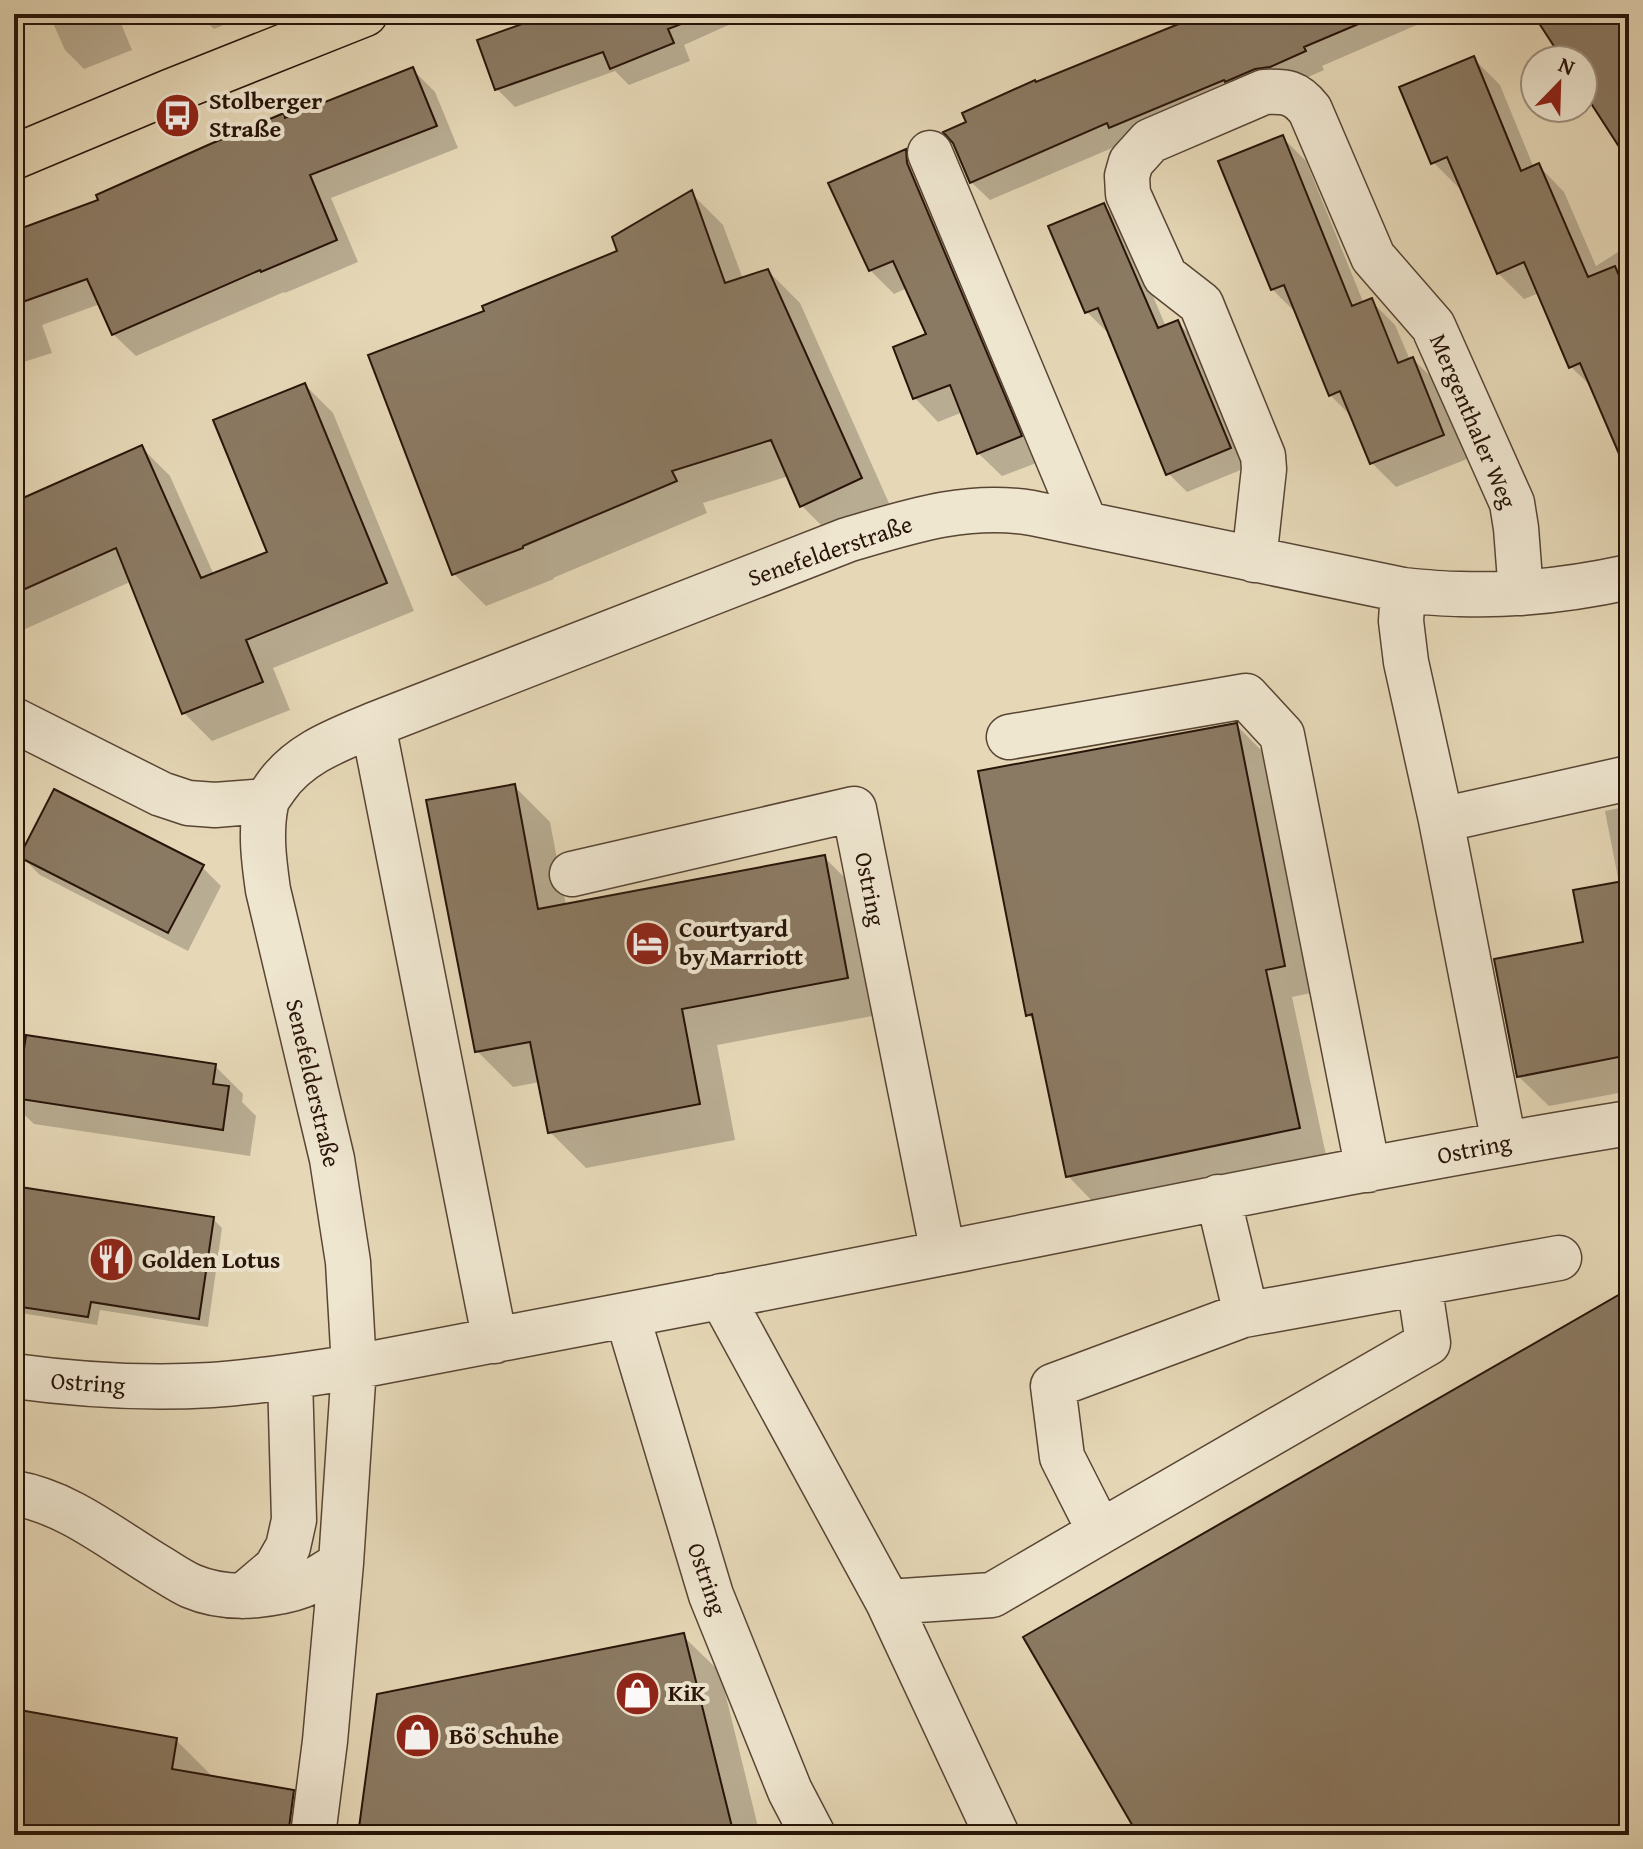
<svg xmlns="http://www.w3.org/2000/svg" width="1643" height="1849" viewBox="0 0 1643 1849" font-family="'Gentium Book Plus',serif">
  <rect width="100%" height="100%" fill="#e6d8b7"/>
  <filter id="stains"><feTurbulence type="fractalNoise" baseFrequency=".0025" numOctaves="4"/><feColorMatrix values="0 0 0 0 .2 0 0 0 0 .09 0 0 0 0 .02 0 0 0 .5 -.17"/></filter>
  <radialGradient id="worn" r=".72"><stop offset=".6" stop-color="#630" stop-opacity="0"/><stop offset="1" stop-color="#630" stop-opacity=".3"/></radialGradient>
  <path fill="#0003" d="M49,14H117L132,50L84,69L65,50Z
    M199,14H250L214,29Z
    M584,14H753L684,45L690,61L629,85L615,71L515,107L497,89Z
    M1208,14H1442L1322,66L1324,70L1290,85L1126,142L990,200L971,182Z
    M1474,59L1500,85L1534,168L1539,166L1564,192L1596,266L1629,245V452L1594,389L1571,367L1539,293L1524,299L1498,273L1462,187L1459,188L1433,162Z
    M413,70L435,92L458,148L331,198L358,262L285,293L284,292L136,356L113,334L100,304L42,325L52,353L14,365V233L101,201L283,116L287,119Z
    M1282,137L1306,161L1364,304L1371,301L1395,325L1410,360L1413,359L1437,383L1467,459L1396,487L1372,463L1354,419L1330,395L1296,313L1272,289Z
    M905,151L928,174L1044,460L1002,476L978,453L963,412L938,422L915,398L929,335L907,288L894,294L870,270Z
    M691,193L723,225L743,279L768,271L800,303L892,510L834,538L802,506L789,476L703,503L707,513L553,578L554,579L486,606L454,574L486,312L620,252Z
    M1104,206L1123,224L1166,327L1177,322L1196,341L1248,467L1187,492L1168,473L1109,330L1106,331L1087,312Z
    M305,385L333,413L414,611L273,668L290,710L212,741L184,713L130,582L14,634V505L142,448L170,476L214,575L269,553Z
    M1236,725L1264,753L1311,993L1292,997L1326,1155L1095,1204L1068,1176L1036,1022L1028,1015Z
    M514,786L550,822L566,906L824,857L860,893L883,1014L717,1045L735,1140L586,1168L550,1132L540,1082L513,1087L477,1051Z
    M1629,806V1091L1549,1106L1518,1076L1585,944L1619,883L1605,811Z
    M21,856L202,867L221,886L188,951L40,875Z
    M14,1056L215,1066L243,1094L242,1102L256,1116L250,1156L34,1124L14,1105Z
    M14,1189L213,1219L222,1228L208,1327L100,1310L97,1325L14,1312Z
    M683,1636L720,1672L760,1835H360Z
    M14,1711L176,1740L212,1776L293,1792L329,1828L328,1835H14Z"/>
  <path fill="#8b7a63" stroke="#281409" stroke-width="2" d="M550,14H694V19L668,29L674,43L610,69L603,52L495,90L477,40Z
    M1203,14H1382L1304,47L1306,51L1270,67L1255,69L1225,82L1224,80L1109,128L1107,123L970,183L953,143L943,132L966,122L962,113L1035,80L1036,82Z
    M1533,14H1629V162L1583,91V60H1563Z
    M1474,56L1521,171L1539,163L1588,277L1615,266L1629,299V477L1580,363L1569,368L1524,262L1497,274L1447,157L1431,164L1399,87Z
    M413,67L437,126L310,175L337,240L261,272L260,270L112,335L87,279L14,305V231L98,200L96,195L208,145L284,113L285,118Z
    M1283,135L1352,306L1372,298L1398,363L1413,357L1444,435L1370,464L1340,391L1329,396L1284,285L1271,290L1218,161Z
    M906,149L907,163L1022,436L977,454L950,385L913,399L893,347L926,334L893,261L869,271L828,183Z
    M692,190L725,283L768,269L862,478L800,507L771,440L672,471L677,481L523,546V548L452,575L368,355L484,311L482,306L617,251L612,237Z
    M1104,203L1158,328L1178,320L1231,448L1166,475L1098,308L1085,313L1048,226Z
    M305,383L387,583L246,640L263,682L182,714L116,548L14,594V502L142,445L201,578L267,552L213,420Z
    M1237,723L1285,966L1266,970L1300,1128L1066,1177L1032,1014L1026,1016L978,771Z
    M515,784L538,909L825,855L848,978L682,1009L700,1104L548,1133L530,1042L475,1052L426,800Z
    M54,789L204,865L168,933L19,857Z
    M1629,880V1055L1517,1077L1494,959L1583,942L1573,890Z
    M26,1035L216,1064L213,1084L229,1086L223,1130L14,1098V1054L23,1056Z
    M14,1186L214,1217L199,1319L91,1302L88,1317L14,1306Z
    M1629,1289V1835H1138L1023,1637Z
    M684,1633L734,1835H358L377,1694Z
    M14,1709L177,1738L172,1769L294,1790L288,1835H14Z"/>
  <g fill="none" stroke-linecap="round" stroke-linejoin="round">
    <defs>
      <path id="minor" d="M930,153L1085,523
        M1254,560L1264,469L1263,456L1201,304L1165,276L1128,194L1127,176L1131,162L1150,141L1264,92C1286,91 1296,92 1310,110L1373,257L1433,326L1512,503L1516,528L1521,593
        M1403,590L1401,621L1406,662L1441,820L1504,1143
        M14,720L161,794L188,803L215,805L266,801
        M373,725L495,1341
        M1009,737L1246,696L1282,735L1368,1170
        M1441,820L1629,778
        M572,874L854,809L943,1253
        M721,1296L888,1602L992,1595L1100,1532L1062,1457L1053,1386L1246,1314L1218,1197
        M627,1315L711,1595L790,1791L813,1835
        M1244,1315L1559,1258
        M14,1376C80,1385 146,1389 212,1385C259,1382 307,1374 354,1367C550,1330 747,1292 943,1253C1171,1208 1399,1160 1629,1123
        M14,1493C68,1502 113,1540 160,1568C170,1574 180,1581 191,1586C212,1595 235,1597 257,1595C295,1591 310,1585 341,1563
        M1100,1532L1428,1343L1419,1283
        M243,1596L276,1568L288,1547L294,1520L290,1377
        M888,1602L997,1835
        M313,1835L325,1741L341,1563L354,1367L348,1262L332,1159L268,890C264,862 260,832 266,804C267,798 272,793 275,788C298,754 337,740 373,725L847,540C908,522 967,502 1032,513L1403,590C1422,592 1441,594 1460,594C1516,596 1574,589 1629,577"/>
      <path id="major" d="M14,157L169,92L365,14"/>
    </defs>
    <use href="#minor" stroke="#584534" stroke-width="47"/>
    <use href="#major" stroke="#281409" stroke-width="47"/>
    <use href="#minor" stroke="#efe6d0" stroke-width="44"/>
    <use href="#major" stroke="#e6d8b7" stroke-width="44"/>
  </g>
  <defs>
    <symbol id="bus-disc" viewBox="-11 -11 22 22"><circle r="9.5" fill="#8f2418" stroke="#efe6d0"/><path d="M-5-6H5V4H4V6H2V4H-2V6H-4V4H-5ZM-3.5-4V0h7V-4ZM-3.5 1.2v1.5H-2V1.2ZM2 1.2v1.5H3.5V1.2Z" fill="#fff"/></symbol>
    <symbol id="hotel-disc" viewBox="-11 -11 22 22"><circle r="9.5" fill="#8f2418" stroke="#efe6d0"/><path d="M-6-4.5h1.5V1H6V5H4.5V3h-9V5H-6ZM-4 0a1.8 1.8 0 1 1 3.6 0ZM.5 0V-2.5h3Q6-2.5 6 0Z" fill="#fff"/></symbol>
    <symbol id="restaurant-disc" viewBox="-11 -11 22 22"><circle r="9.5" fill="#8f2418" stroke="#efe6d0"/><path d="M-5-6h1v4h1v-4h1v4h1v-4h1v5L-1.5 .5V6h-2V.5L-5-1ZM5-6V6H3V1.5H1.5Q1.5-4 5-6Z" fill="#fff"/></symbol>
    <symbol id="shop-disc" viewBox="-11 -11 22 22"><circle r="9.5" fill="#8f2418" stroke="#efe6d0"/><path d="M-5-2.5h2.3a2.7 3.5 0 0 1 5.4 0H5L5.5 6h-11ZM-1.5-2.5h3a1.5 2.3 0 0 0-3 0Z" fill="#fff"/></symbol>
  </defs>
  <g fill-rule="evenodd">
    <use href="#bus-disc" x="152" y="90" width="51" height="51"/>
    <use href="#hotel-disc" x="622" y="918" width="51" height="51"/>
    <use href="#restaurant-disc" x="86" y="1234" width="51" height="51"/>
    <use href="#shop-disc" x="612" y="1668" width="51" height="51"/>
    <use href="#shop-disc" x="392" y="1710" width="51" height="51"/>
  </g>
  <g text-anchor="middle" stroke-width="8" stroke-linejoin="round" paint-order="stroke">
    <g font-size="24" font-weight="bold" fill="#281409" stroke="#efe6d0" text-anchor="start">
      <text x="209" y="109">Stolberger<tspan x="209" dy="28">Straße</tspan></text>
      <text x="679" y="937">Courtyard<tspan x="679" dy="28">by Marriott</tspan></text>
      <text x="142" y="1268">Golden Lotus</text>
      <text x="668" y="1701">KiK</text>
      <text x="449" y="1744">Bö Schuhe</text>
    </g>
    <g font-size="24" fill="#281409" stroke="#efe6d0">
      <text transform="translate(1473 421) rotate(67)" y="8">Mergenthaler Weg</text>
      <text transform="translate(830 551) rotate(-19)" y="8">Senefelderstraße</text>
      <text transform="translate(870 889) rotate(79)" y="8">Ostring</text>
      <text transform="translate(313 1083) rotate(77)" y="8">Senefelderstraße</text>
      <text transform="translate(1474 1149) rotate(-11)" y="8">Ostring</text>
      <text transform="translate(88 1383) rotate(4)" y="8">Ostring</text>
      <text transform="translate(707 1579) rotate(71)" y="8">Ostring</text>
    </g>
  </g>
  <rect width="1643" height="1849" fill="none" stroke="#e6d8b7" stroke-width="48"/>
  <rect x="16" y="16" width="1611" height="1817" fill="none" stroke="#281409" stroke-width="4"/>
  <rect x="24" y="24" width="1595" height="1801" fill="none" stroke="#281409" stroke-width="2"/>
  <g transform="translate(1559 84) rotate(23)"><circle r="38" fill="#efe6d0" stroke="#9f9280" stroke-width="2"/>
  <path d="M0-6L14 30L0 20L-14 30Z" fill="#8f2418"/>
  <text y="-12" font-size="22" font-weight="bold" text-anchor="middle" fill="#281409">N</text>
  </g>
  <rect width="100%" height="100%" filter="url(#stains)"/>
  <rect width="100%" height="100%" fill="url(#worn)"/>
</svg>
